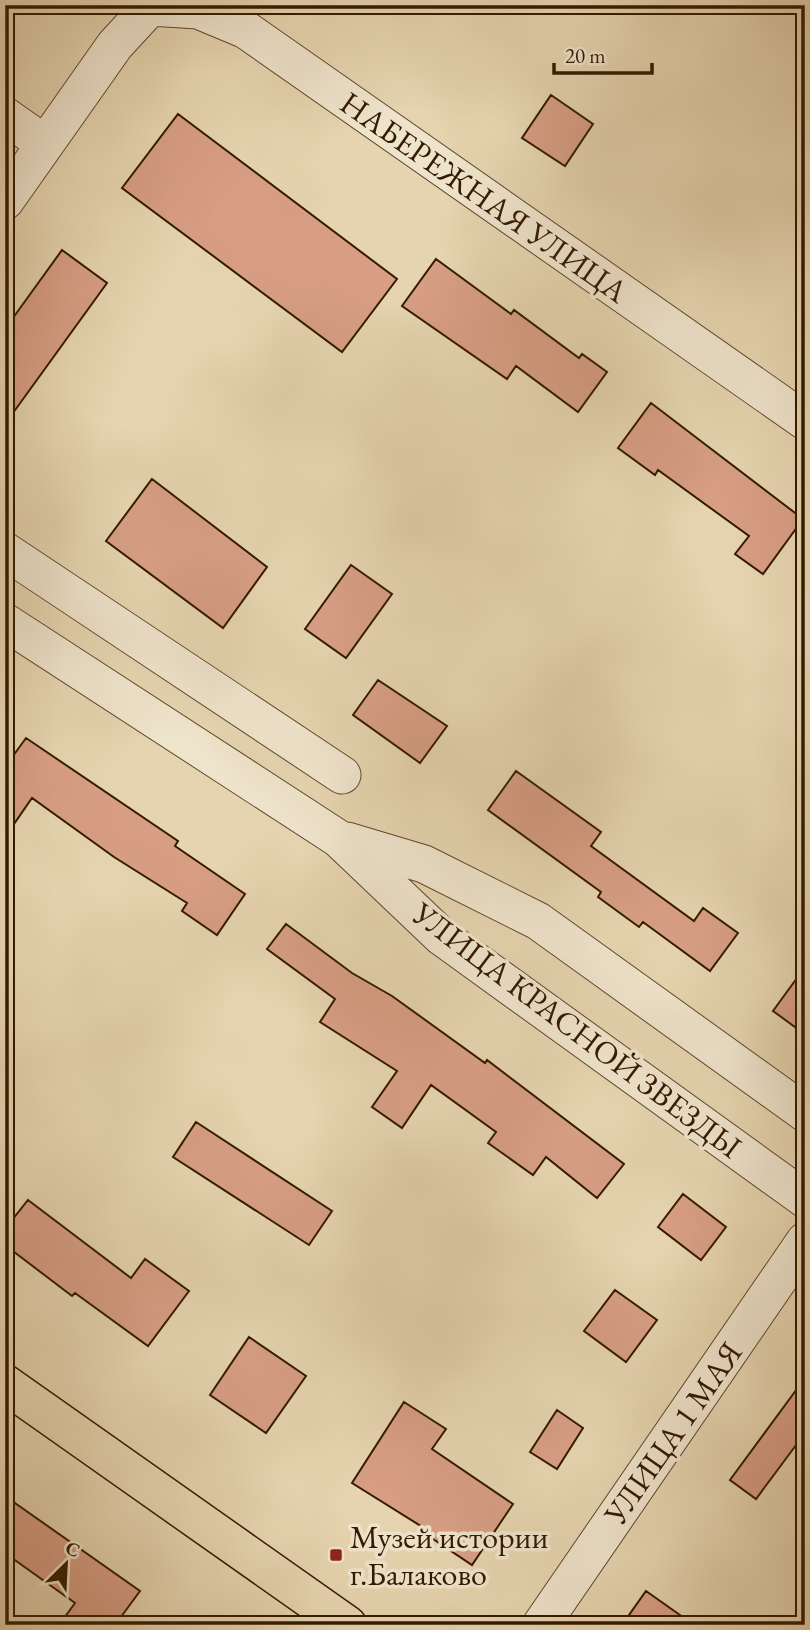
<svg xmlns="http://www.w3.org/2000/svg" width="810" height="1630" viewBox="0 0 810 1630" font-family="'EB Garamond',serif">
  <rect width="100%" height="100%" fill="#e5d4af"/>
  <filter id="stains"><feTurbulence type="fractalNoise" baseFrequency=".00286" numOctaves="4"/><feColorMatrix values="0 0 0 0 .2 0 0 0 0 .09 0 0 0 0 .02 0 0 0 .5 -.17"/></filter>
  <radialGradient id="worn" r=".72"><stop offset=".6" stop-color="#630" stop-opacity="0"/><stop offset="1" stop-color="#630" stop-opacity=".3"/></radialGradient>
  <path fill="#d79e84" stroke="#341a00" stroke-width="2" d="M551,95L593,124L565,166L522,138Z
    M178,114L397,279L342,352L122,188Z
    M62,250L107,283L5,424V329Z
    M436,259L511,314L514,310L579,358L582,354L607,372L578,412L516,366L507,379L402,306Z
    M651,403L803,519L763,574L735,554L749,536L658,470L655,475L618,448Z
    M152,479L267,567L223,628L106,541Z
    M351,565L392,594L346,658L305,629Z
    M378,680L447,726L420,763L353,715Z
    M26,738L178,841L175,846L245,894L217,935L182,911L187,903L114,857L32,798L5,837V767Z
    M516,771L601,832L591,846L694,921L703,908L738,933L710,971L643,922L639,927L598,897L601,892L488,810Z
    M286,924L352,973L392,996L485,1063L487,1060L624,1164L597,1198L546,1157L533,1175L488,1143L496,1132L431,1085L402,1128L372,1107L397,1071L320,1022L335,999L267,949Z
    M805,967V1013L795,1027L773,1011Z
    M196,1122L332,1211L309,1245L173,1157Z
    M683,1194L726,1227L701,1260L658,1227Z
    M28,1200L131,1278L145,1259L189,1291L148,1346L75,1293L72,1296L5,1245V1229Z
    M615,1290L657,1320L626,1362L584,1331Z
    M249,1337L306,1376L266,1433L210,1395Z
    M805,1378V1433L756,1499L730,1480Z
    M404,1402L446,1429L432,1449L513,1504L472,1565L430,1537L432,1533L352,1483Z
    M557,1410L583,1428L557,1469L530,1452Z
    M5,1496L140,1591L115,1625H59L75,1603L5,1553Z
    M646,1591L694,1625H622Z"/>
  <g fill="none" stroke-linecap="round" stroke-linejoin="round">
    <defs>
      <path id="minor" d="M5,116L45,144
        M5,201L115,45L150,7L198,10L246,30L805,421
        M5,551L342,775
        M5,622L339,839L442,937L805,1199
        M347,841L424,864L538,921L805,1113
        M541,1625L805,1241"/>
      <path id="major" d="M5,1384L347,1625"/>
    </defs>
    <use href="#minor" stroke="#60482c" stroke-width="39"/>
    <use href="#major" stroke="#341a00" stroke-width="41"/>
    <use href="#minor" stroke="#eee3cb" stroke-width="37"/>
    <use href="#major" stroke="#e5d4af" stroke-width="38"/>
  </g>
  <rect fill="#8f2418" stroke="#eee3cb" stroke-width="2.5" x="329" y="1548" width="14" height="14" rx="3.5"/>
  <g text-anchor="middle" stroke-width="7" stroke-linejoin="round" paint-order="stroke">
    <g font-size="32" fill="#341a00" stroke="#eee3cb">
      <text transform="translate(484 197) rotate(35)" y="11">НАБЕРЕЖНАЯ УЛИЦА</text>
      <text transform="translate(577 1030) rotate(37)" y="11">УЛИЦА КРАСНОЙ ЗВЕЗДЫ</text>
      <text transform="translate(673 1433) rotate(-55)" y="11">УЛИЦА 1 МАЯ</text>
    </g>
    <g font-size="32" fill="#341a00" stroke="#eee3cb" text-anchor="start">
      <text x="350" y="1548">Музей истории<tspan x="350" dy="37">г.Балаково</tspan></text>
    </g>
  </g>
  <rect width="810" height="1630" fill="none" stroke="#e5d4af" stroke-width="28"/>
  <rect x="7" y="7" width="796" height="1616" fill="none" stroke="#341a00" stroke-width="3.5"/>
  <rect x="14" y="14" width="782" height="1602" fill="none" stroke="#341a00" stroke-width="2"/>
  <g transform="translate(66 1564) rotate(24)" stroke="#eee3cb" stroke-width="5" paint-order="stroke">
  <path d="M0-5L12 26L0 18L-12 26Z" fill="#341a00"/>
  <text y="-10" font-size="19" font-weight="bold" text-anchor="middle" fill="#341a00">С</text>
  </g>
  <path d="M554 63v10h98v-10" fill="none" stroke="#341a00" stroke-width="3.5"/>
  <text x="565" y="63" font-size="21" fill="#341a00" stroke="#eee3cb" stroke-width="5" paint-order="stroke">20 m</text>
  <rect width="100%" height="100%" filter="url(#stains)"/>
  <rect width="100%" height="100%" fill="url(#worn)"/>
</svg>
